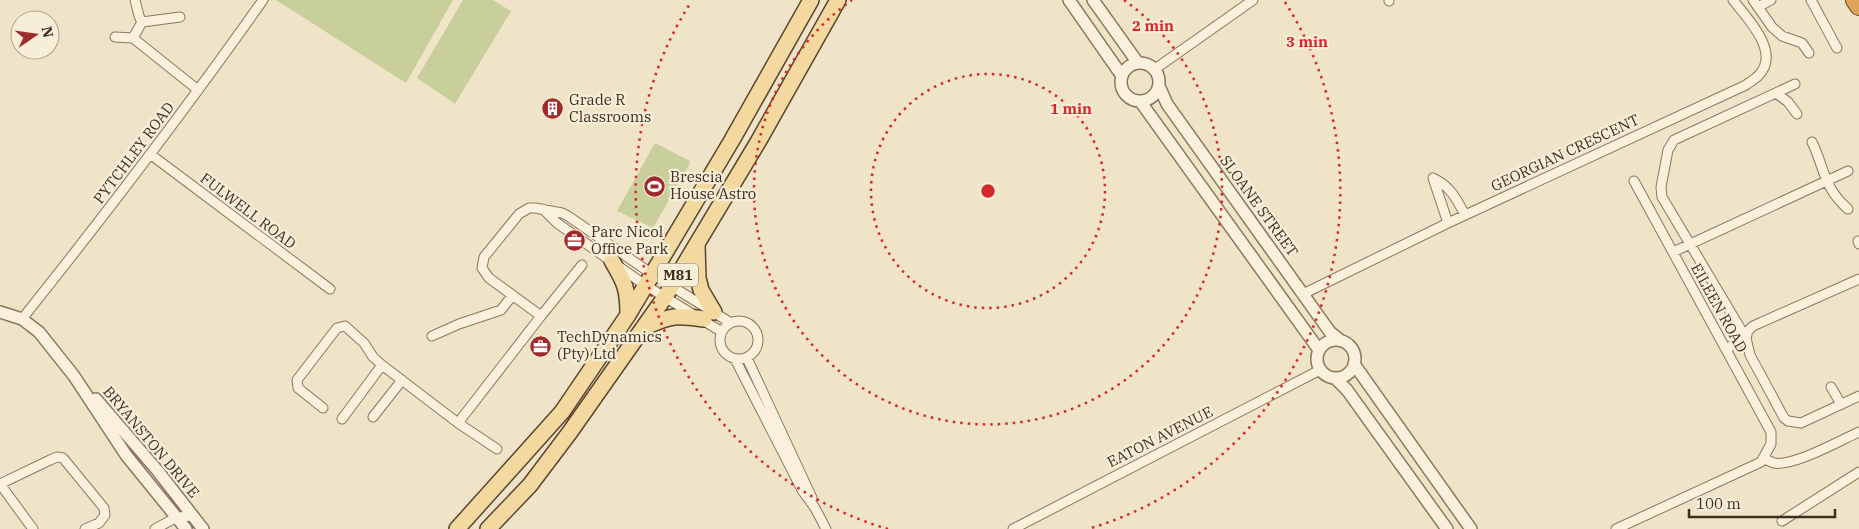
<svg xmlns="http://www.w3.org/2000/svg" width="1859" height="529" viewBox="0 0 1859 529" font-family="'IBM Plex Serif',serif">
  <rect width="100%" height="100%" fill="#f0e4c8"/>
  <path fill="#c9cf9b" d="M276,0H453L406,83Z
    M463,0H493L511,11L455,104L417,78Z
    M655,143L690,161L689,165L653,228L617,211Z"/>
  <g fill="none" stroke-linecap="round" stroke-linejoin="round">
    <defs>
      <path id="minor" d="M135,0L139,16L142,22
        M1389,0V1
        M1753,0L1772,27L1782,36L1802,43L1809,53
        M1811,0L1837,48
        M1758,7L1771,0
        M115,37L133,38L198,90
        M133,38L142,22L180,17
        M1155,69L1253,0
        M1795,84L1674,140L1668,150L1661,187L1662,197L1746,338L1750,355L1784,418L1788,421L1801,423L1859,396
        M1776,93L1788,102L1797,114
        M1812,142C1825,169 1823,187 1848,209
        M150,154L330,289
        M1433,178C1450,186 1456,198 1465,215
        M1433,178L1448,223
        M543,209L557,223L645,285L722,332
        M1858,241L1859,244
        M1673,252L1848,171
        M582,265L541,316L489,278L482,268L484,257L519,214L529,208H535L562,213L568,216L652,274L731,323
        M1303,294L1448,223L1746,85C1750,82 1755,79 1759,75C1781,52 1747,18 1733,0
        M22,319C105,215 186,109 263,0
        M720 340a19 19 0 1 1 38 0a19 19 0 1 1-38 0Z
        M432,336L459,324L501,310L512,296
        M1726,349L1746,338L1748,331L1753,326L1859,279
        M747,358L812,498
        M735,359L802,490L815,508L826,529
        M382,365L458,423L497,449
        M1831,387L1841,404
        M323,408L298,388L297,380L337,328L345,326L364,343L373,357L382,365L342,419
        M373,417L402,380
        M458,423L541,316
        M1763,458C1767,460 1771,462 1774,463C1793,467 1841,440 1859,432
        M0,484L50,460L57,457L63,458L104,508L105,515L99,523L85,529
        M0,484L33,529
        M1782,521L1859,472
        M155,529L177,517L193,516
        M1013,529L1320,370
        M1616,529L1761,462L1771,444V432L1634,181"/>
      <path id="tertiary" d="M1069,0L1122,76
        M1093,0L1138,63
        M1121 82a19 19 0 1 1 38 0a19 19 0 1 1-38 0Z
        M1159,86L1167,104L1330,332L1340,340
        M1140,101L1319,350
        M0,312L22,319L39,332L74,376L126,455L186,529
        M1317 359a19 19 0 1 1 38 0a19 19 0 1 1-38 0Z
        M1354,364L1471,529
        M1335,378L1347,390L1447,529
        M96,399L157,470L203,529"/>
      <path id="primary" d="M697,245L698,278L701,290L714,312
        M612,261C625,283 628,289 628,315
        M645,327C672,315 675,315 704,319
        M457,529L562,412L628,315L732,140L811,0
        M488,529L530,485L570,432L665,297L758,142L838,0"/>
      <path id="motorway" d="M1855,0L1859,6"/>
    </defs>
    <use href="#minor" stroke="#8d765c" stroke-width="11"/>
    <use href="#tertiary" stroke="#8d765c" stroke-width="14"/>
    <use href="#primary" stroke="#5b4430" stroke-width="18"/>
    <use href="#motorway" stroke="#5b4430" stroke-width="20"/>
    <use href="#minor" stroke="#faf1dc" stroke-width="9"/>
    <use href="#tertiary" stroke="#faf1dc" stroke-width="11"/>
    <use href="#primary" stroke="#f3d9a0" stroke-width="15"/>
    <use href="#motorway" stroke="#e0a458" stroke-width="18"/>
  </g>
  <g fill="none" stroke="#d62828" stroke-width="2.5" stroke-dasharray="2.5 5">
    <circle cx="988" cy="191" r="117"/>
    <path d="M1124 0A234 234 0 1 1 852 0"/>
    <path d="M888 529A352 352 0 0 1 691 2M1285 2A352 352 0 0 1 1088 529"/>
  </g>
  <defs>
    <symbol id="building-disc" viewBox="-11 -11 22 22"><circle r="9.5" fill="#9e2a2b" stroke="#f7eed8"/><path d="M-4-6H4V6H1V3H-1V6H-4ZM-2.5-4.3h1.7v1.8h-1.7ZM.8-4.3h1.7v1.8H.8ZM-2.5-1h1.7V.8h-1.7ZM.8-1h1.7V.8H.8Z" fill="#fff"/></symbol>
    <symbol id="stadium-disc" viewBox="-11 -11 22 22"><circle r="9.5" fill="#9e2a2b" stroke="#f7eed8"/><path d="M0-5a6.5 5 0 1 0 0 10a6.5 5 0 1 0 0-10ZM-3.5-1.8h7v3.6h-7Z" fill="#fff"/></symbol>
    <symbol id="office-disc" viewBox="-11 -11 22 22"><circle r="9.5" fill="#9e2a2b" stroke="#f7eed8"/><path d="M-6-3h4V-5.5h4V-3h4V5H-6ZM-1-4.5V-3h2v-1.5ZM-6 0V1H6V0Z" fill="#fff"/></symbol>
  </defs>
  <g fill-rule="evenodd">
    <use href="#building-disc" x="540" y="96" width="25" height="25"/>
    <use href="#stadium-disc" x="642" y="174" width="25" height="25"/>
    <use href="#office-disc" x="562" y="228" width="25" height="25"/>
    <use href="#office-disc" x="528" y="334" width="25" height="25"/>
  </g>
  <g text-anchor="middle" stroke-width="4.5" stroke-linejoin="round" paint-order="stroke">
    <rect fill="#f7eed8" stroke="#756857" stroke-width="1" x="658" y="263.5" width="40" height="23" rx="4"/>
    <g font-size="14" font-weight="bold" fill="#3d2e20">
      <text x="678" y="280">M81</text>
    </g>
    <g font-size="15" fill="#3d2e20" stroke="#f7eed8" text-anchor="start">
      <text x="569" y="105">Grade R<tspan x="569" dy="17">Classrooms</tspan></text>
      <text x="670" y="182">Brescia<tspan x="670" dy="17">House Astro</tspan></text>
      <text x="591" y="237">Parc Nicol<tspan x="591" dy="17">Office Park</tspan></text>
      <text x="557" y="342">TechDynamics<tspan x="557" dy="17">(Pty) Ltd</tspan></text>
    </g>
    <g font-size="15" fill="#3d2e20" stroke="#f7eed8">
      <text transform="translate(134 153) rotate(-53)" y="5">PYTCHLEY ROAD</text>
      <text transform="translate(1565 153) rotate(-25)" y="5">GEORGIAN CRESCENT</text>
      <text transform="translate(1259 206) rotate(54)" y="5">SLOANE STREET</text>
      <text transform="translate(248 211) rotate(37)" y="5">FULWELL ROAD</text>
      <text transform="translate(1719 308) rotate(61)" y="5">EILEEN ROAD</text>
      <text transform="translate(1160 437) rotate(-27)" y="5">EATON AVENUE</text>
      <text transform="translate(151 442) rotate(50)" y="5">BRYANSTON DRIVE</text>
    </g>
  </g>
  <circle cx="988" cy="191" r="8" fill="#d62828" stroke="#f7eed8" stroke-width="2.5"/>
  <g font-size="15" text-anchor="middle" font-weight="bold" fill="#d62828" stroke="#f7eed8" stroke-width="4.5" stroke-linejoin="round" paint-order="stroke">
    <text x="1153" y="31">2 min</text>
    <text x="1307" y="47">3 min</text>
    <text x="1071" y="114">1 min</text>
  </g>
  <g transform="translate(35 35) rotate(77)"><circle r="24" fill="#f7eed8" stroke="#ada18e"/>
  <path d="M0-4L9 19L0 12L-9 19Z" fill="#9e2a2b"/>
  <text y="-8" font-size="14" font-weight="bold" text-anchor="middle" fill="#3d2e20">N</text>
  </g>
  <path d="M1689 509v8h146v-8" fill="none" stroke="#3d2e20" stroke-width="2.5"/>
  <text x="1696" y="509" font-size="15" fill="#3d2e20" stroke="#f7eed8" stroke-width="4" paint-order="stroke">100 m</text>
</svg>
